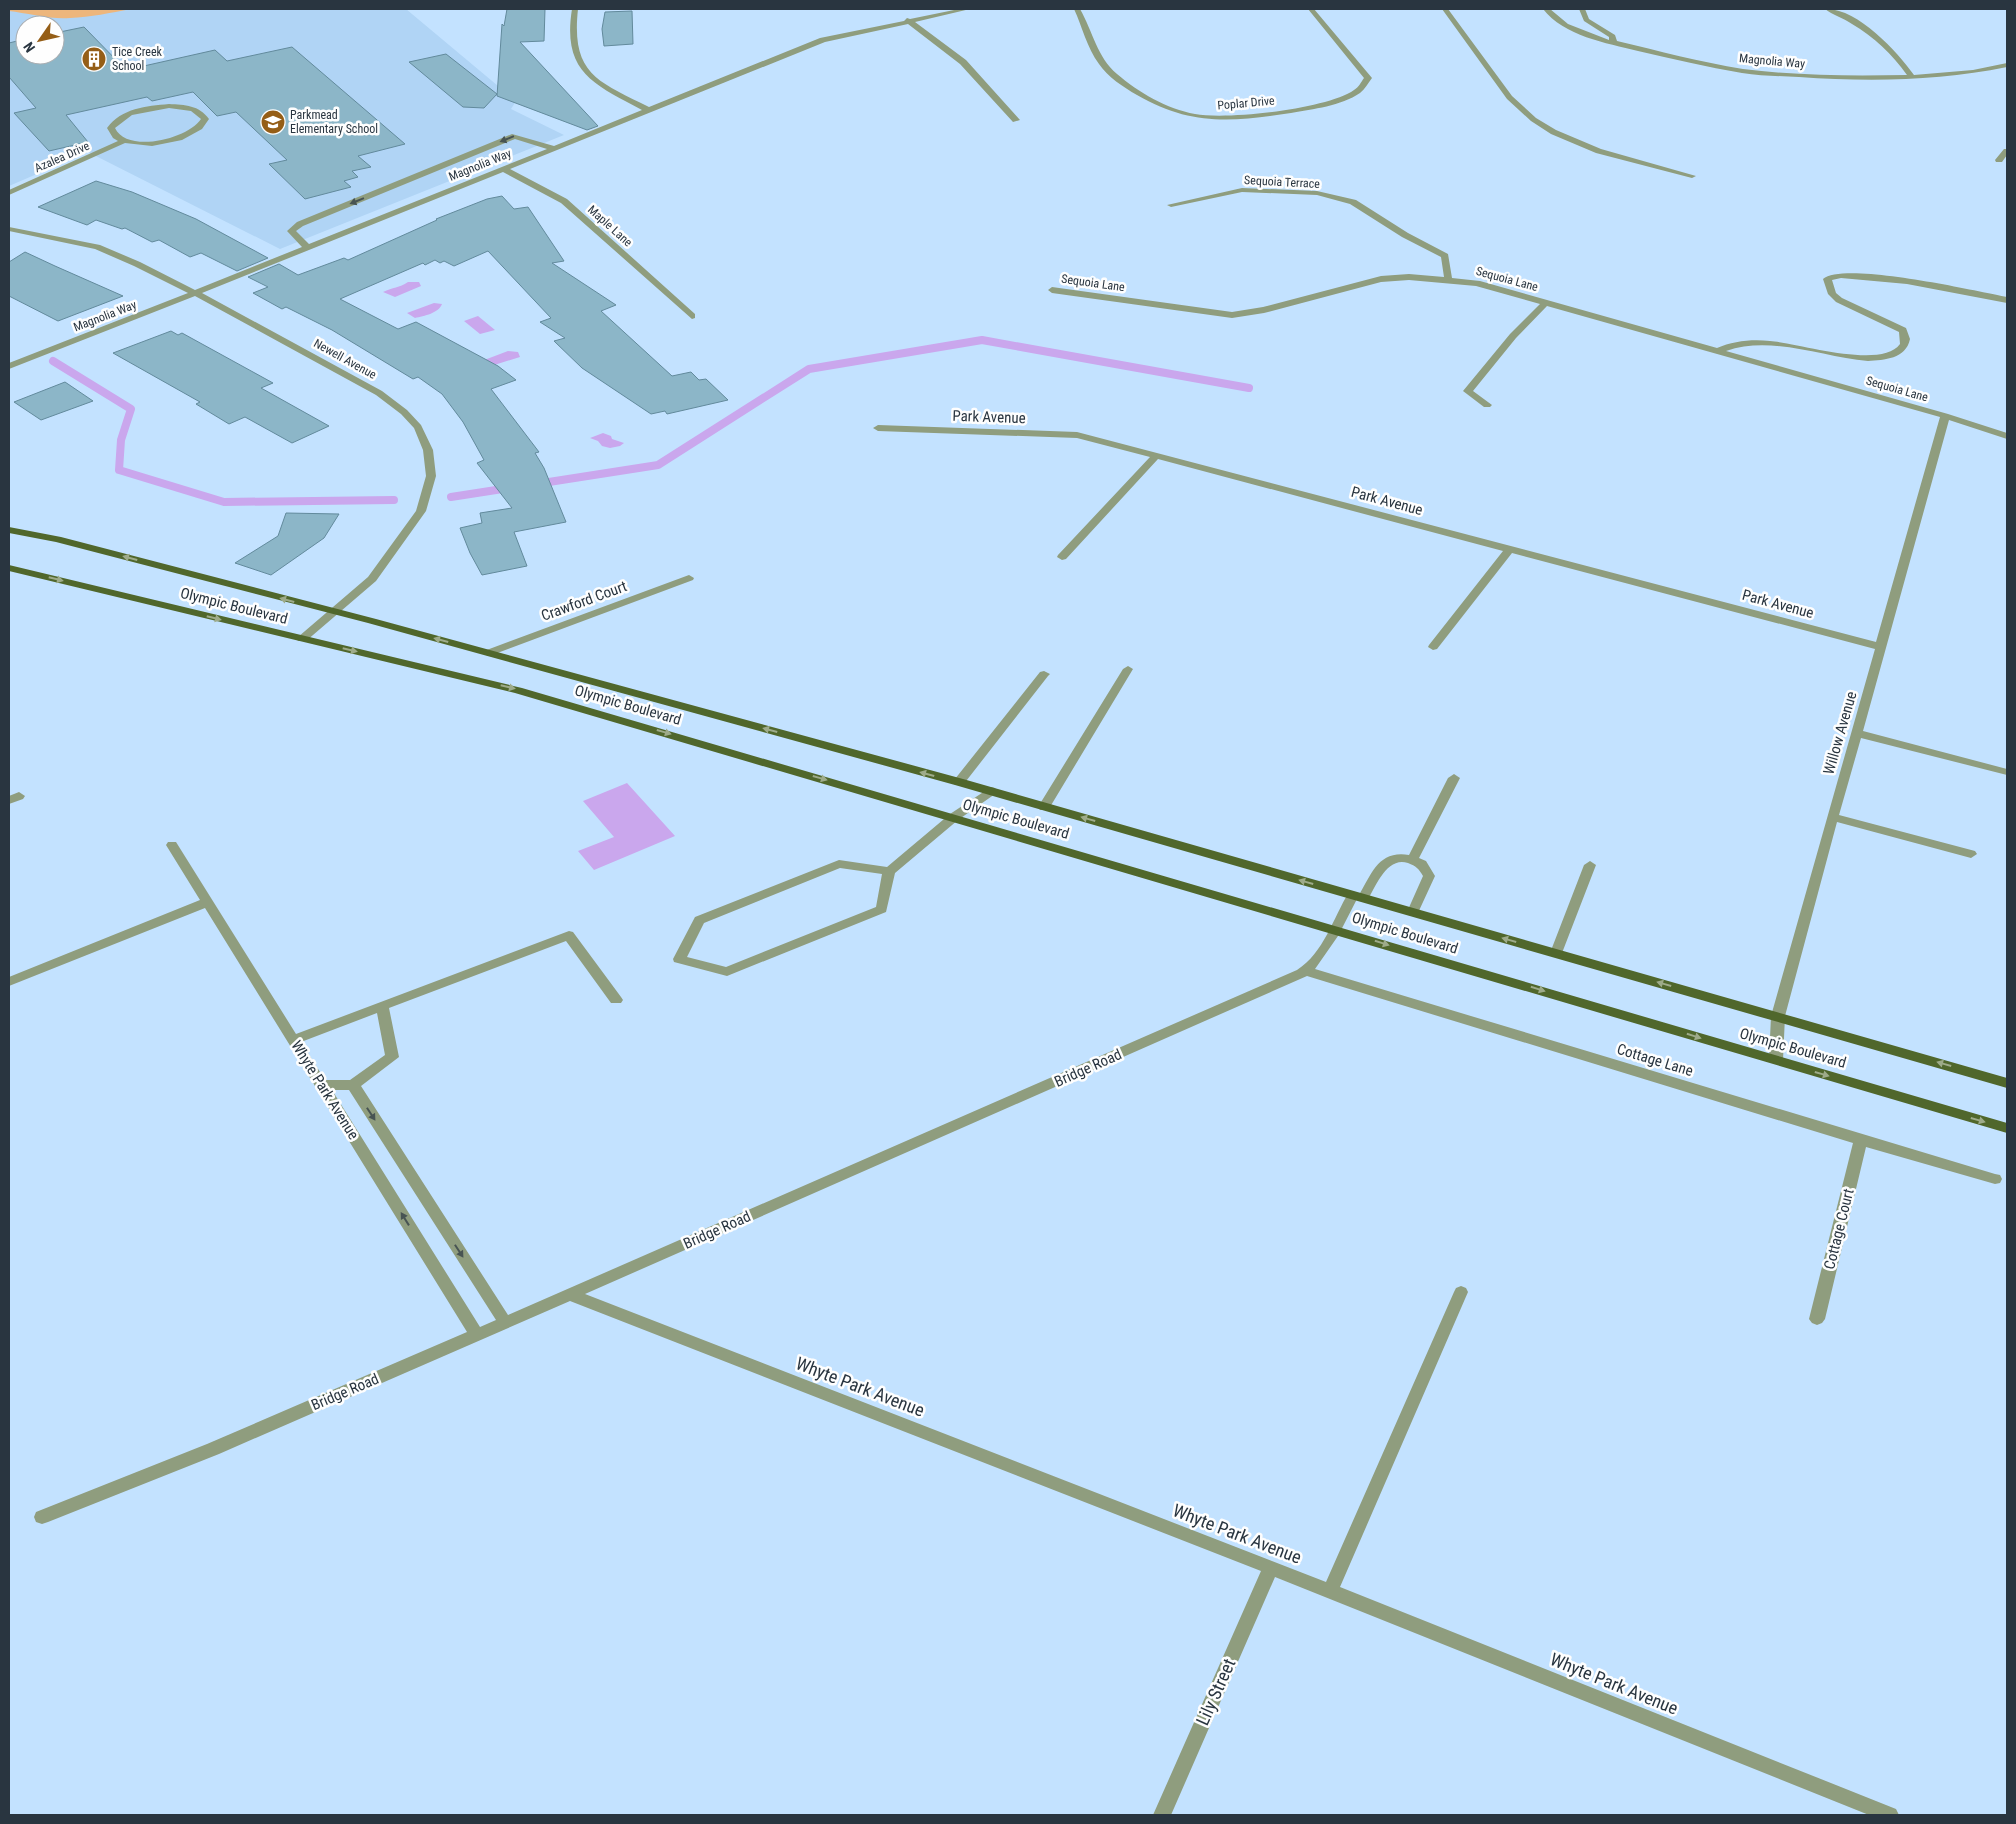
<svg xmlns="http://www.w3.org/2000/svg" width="2016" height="1824" viewBox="0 0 2016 1824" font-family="'Roboto Condensed',sans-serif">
  <rect width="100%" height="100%" fill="#c3e2ff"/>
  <path fill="#b0d4f5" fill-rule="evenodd" d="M9,9H406L516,101L511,109L564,135L280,249L88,152L9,186ZM25,25H55V55H25Z"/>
  <path fill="#edb67c" d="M9,9H131C110,13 91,17 70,18C52,20 27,13 9,11Z"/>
  <path fill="#caa7ed" d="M408,282H419L421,286L395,297L383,292C393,287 399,288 408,282Z
    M434,303L442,304C439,313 424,316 415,318L407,313Z
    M478,316L495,330L480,334L464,321Z
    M508,351L518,352L520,357L491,366L479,362Z
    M603,433L611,436L612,439L624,443L620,446L610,448L602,446L598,441L590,438Z
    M627,783L675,836L594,870L578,851L614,837L583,801Z"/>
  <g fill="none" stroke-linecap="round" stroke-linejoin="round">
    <path stroke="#caa7ed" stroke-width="8" d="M53,361L131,409L121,440L119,470L224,502L394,500
      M536,484L658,465L809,369L982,340L1249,388
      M451,497L509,488"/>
  </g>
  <path fill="#8cb6c8" stroke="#628a9c" d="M507,9H545L544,41L520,42L598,126L587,130L497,96L502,24L504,26Z
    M632,11L633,44L604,46L602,29L605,12Z
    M84,27L126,70L215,50L227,61L292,47L405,144L358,156L371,167L352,171L358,177L344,181L351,187L305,199L269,164L287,160L236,112L217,116L193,92L152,101L147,97L66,115L88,142L49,151L14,113L36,108L9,77V43L25,39V55H55V33Z
    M446,54L497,94L484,108L463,107L409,62Z
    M96,181L132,192L196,219L268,258L237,271L201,253L190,257L159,240L152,242L125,228L122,229L96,220L87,225L38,207Z
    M502,196L514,209L528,207L564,261L552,263L616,305L601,311L672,376L691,372L699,380L706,379L728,400L667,414L665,411L651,414L582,368L554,341L565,338L540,322L551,318L488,251L454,266L444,261L440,263L435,260L425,265L423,263L340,299L398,329L416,322L498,366L516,380L491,389L539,452L535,453L544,468L566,522L514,532L527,566L482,575L470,553L460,528L482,523L480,513L512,508L477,463L484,460L463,422L442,394L418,377L413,379L332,330L286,307L282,309L253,293L268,287L248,277L279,264L298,275L344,258L348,260L437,220L436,219L487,199Z
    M25,252L55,266L123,296L58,321L9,296V262Z
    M171,331L178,335L182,333L273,383L261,388L329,426L292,443L245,417L229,424L196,404L200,402L113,353Z
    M65,382L93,401L41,420L14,402Z
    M286,513L339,514L324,538L271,575L235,563L278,536Z"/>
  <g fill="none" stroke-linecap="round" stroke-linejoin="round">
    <path fill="#8f9d7e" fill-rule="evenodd" d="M572,9H578C571,74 597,81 649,107L820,38L904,21L907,18L910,19L959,9H970L915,22L966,60L1020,120L1013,122L960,64L908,24L825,42L510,169L567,199L695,314V318L692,319L561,203L503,172L202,293L382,391L407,410L421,425L433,450L436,476L426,511L376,581L306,641H298L297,639L298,637L368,577L416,511L426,476L423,450L414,428L401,414L376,395L195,296L9,369V363L188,293L134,266L95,249L9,231V227L100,245L140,262L195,290L302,247L287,231L297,222L512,134L554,146L642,110C593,84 562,72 572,9ZM515,139L547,149L309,244L296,231L303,226Z
      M1074,9H1080C1093,32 1097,57 1117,74C1138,92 1167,109 1195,114C1228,120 1327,109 1354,90C1359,87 1361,82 1364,78L1308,9H1314L1372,78C1368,83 1365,89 1360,93C1341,106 1313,109 1291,113C1232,122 1190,126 1137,95C1123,87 1108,77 1099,64C1087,48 1082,26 1074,9Z
      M1442,9H1448L1512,96L1536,118L1556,130L1601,149L1696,176L1692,178L1596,153L1551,134L1531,121L1507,99Z
      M1543,9H1550L1568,24L1609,40V37L1584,21L1579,9H1585L1589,19L1615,35L1617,41C1659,51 1700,62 1743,69C1797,76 1853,76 1907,75C1892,54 1874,37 1852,24C1844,18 1832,15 1825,9C1856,7 1897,51 1914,75L1973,70L2007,63V67C1939,81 1869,82 1799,77C1780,76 1761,76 1742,73C1707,67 1673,59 1638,51C1606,43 1564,36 1543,9Z
      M169,104C185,105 199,105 209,119L202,129L182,140L152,146L125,143L9,195V190L118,141L113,138L107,128C122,108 146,106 169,104ZM169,108L191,111L201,119C188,139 127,154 115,128L132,115Z
      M2004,149H2007V155L2002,162H1996L1995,160Z
      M1242,188L1317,191L1356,200L1408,233L1448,254L1452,278L1480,281L1717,348C1733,341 1752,339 1770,341C1799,343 1881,370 1900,344L1899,332L1836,302L1828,294L1823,279C1845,261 1975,291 2007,297V303L1907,284L1841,278L1832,280L1836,293L1842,298L1906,328L1910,339C1906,359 1884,360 1868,361C1822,357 1771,335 1726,351L1948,414L2007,433V439L1949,420L1863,731L2007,769V775L1861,738L1839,815L1975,851L1977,854L1971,858L1837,822L1785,1016L1783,1060L1781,1063H1771L1769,1060L1771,1016L1875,649L1512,553L1437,649L1433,650L1428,647L1429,645L1503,551L1158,459L1066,559L1062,560L1057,557L1058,555L1150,457L1077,438L878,431L873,428L878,425L1077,432L1876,642L1940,417L1547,306L1516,338L1473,391L1492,405L1490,407H1484L1463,391L1510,334L1540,304L1476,286L1409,280L1381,282L1264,313L1232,318L1052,293L1048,290L1052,287L1232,312L1263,307L1381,276L1409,274L1444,277L1441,257L1402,237L1350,204L1317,195L1242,192L1171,207L1167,205Z
      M689,575L694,578L693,580L492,655L488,656L483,653L484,651Z
      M1128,666L1133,669L1050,807L1048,810H1040L1038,807L1123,669Z
      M1044,671L1050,674L1048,676L963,785H955L953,782L955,779L1040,672Z
      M1454,774L1460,778L1419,858L1426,861L1435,876L1417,915L1413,916L1407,912L1423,876C1419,869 1416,866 1408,863C1387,856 1376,886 1367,901L1363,902L1357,899L1338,936L1315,969L1995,1174L2000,1175L2002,1179L2000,1183L1995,1184L1866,1147L1825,1319L1822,1323L1817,1325L1812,1323L1809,1319L1853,1143L1307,976L585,1294L1326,1582L1454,1292L1456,1288L1461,1286L1466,1288L1468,1292L1340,1587L1896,1809L1899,1815H1869L1275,1577L1171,1815H1153L1261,1571L570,1301L219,1454L48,1522L42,1524L36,1522L34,1517L36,1512L207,1444L467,1332L205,908L9,986V977L200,900L166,845L168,842H176L296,1034L569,931L573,932L621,997L623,1000L621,1003H611L566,941L389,1008L399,1057L361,1086L508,1315L1297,970C1324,953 1333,918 1349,892L1353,891L1359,895C1372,873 1379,850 1409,855L1448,778ZM377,1013L385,1055L350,1080H325L301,1042ZM332,1090H349L496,1320L480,1327Z
      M991,787L995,788L997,791L995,794L958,820L895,873L886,912L727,976L674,962L673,959L695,917L839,860L887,867L950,814ZM840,868L882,874L876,907L726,967L687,957L704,923Z
      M19,792L25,796L23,799L9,804V796Z
      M1590,861L1596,865L1562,953L1556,957L1551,956L1550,953L1584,865Z"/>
    <path fill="#50672c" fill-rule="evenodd" d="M9,527L61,537L376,619L963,779L2007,1078V1088L955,785L368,623L56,542L9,533Z
      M9,565L522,688L2007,1123V1133L515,693L9,571Z"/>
  </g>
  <defs><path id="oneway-solid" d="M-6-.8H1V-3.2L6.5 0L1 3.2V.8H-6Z" transform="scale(1.25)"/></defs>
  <g fill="#485453">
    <use href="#oneway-solid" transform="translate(507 139) rotate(158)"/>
    <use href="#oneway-solid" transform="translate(357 201) rotate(158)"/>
    <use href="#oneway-solid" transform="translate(371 1114) rotate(57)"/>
    <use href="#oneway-solid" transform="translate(405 1219) rotate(-122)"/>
    <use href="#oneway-solid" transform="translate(459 1251) rotate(57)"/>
  </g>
  <g fill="#9eab8a">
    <use href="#oneway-solid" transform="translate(130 558) rotate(-165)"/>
    <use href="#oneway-solid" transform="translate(56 579) rotate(14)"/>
    <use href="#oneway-solid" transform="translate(287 600) rotate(-165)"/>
    <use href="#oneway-solid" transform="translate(214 618) rotate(14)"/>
    <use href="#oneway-solid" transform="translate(441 640) rotate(-165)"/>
    <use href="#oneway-solid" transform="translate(350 650) rotate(13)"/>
    <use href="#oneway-solid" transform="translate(508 687) rotate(13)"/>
    <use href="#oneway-solid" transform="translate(770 730) rotate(-165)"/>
    <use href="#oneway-solid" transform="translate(664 732) rotate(16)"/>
    <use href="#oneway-solid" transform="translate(927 774) rotate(-165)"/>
    <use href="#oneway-solid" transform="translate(820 778) rotate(16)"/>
    <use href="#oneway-solid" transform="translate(1088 819) rotate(-164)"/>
    <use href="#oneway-solid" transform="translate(1306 882) rotate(-164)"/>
    <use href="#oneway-solid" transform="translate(1509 940) rotate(-164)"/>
    <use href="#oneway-solid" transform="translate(1382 943) rotate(17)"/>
    <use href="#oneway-solid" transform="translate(1664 984) rotate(-164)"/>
    <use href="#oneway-solid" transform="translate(1538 989) rotate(17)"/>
    <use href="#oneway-solid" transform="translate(1694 1036) rotate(17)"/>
    <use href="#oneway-solid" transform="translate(1944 1064) rotate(-164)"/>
    <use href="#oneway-solid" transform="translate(1822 1074) rotate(16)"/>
    <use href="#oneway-solid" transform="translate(1978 1120) rotate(16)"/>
  </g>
  <defs>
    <symbol id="building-disc" viewBox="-11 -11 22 22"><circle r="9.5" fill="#955e17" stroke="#fefefe"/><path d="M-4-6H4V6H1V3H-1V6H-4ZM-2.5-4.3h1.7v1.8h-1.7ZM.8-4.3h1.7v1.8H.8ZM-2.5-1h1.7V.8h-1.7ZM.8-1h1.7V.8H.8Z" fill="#fff"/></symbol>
    <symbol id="school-disc" viewBox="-11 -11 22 22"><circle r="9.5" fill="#955e17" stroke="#fefefe"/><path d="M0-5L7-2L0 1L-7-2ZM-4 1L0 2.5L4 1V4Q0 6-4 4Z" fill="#fff"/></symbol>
  </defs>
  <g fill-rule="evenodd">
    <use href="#building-disc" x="80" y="45" width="28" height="28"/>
    <use href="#school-disc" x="259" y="108" width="28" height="28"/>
  </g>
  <g text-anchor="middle" stroke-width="5" stroke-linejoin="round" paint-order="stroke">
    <g font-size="12" fill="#293540" stroke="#fefefe" text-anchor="start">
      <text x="112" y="56">Tice Creek<tspan x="112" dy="14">School</tspan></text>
      <text x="290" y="119">Parkmead<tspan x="290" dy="14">Elementary School</tspan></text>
    </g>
    <g font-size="12" fill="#293540" stroke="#fefefe">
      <text transform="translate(1772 61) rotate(5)" y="4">Magnolia Way</text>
      <text transform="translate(1246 103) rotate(-5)" y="4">Poplar Drive</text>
      <text transform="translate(62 157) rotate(-24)" y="4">Azalea Drive</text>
      <text transform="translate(480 165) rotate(-22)" y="4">Magnolia Way</text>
      <text transform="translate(1282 182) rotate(3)" y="4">Sequoia Terrace</text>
      <text transform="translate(610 226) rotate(42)" y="4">Maple Lane</text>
      <text transform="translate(1507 279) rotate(15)" y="4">Sequoia Lane</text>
      <text transform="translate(1093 283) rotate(8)" y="4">Sequoia Lane</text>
      <text transform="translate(105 316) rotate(-21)" y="4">Magnolia Way</text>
      <text transform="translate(345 359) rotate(29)" y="4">Newell Avenue</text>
      <text transform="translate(1897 389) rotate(16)" y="4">Sequoia Lane</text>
    </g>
    <g font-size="15" fill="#293540" stroke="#fefefe">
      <text transform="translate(989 417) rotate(2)" y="5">Park Avenue</text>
      <text transform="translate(1387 501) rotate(15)" y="5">Park Avenue</text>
      <text transform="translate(584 601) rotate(-20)" y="5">Crawford Court</text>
      <text transform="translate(1778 604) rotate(15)" y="5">Park Avenue</text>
      <text transform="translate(234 606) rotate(14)" y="5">Olympic Boulevard</text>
      <text transform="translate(628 705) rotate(16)" y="5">Olympic Boulevard</text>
      <text transform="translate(1840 733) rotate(-74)" y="5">Willow Avenue</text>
      <text transform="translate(1016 819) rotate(16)" y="5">Olympic Boulevard</text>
      <text transform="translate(1405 933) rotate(17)" y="5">Olympic Boulevard</text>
      <text transform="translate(1793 1048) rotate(16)" y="5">Olympic Boulevard</text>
      <text transform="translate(1655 1060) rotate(17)" y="5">Cottage Lane</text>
      <text transform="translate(1088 1068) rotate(-24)" y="5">Bridge Road</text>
      <text transform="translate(325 1090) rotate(58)" y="5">Whyte Park Avenue</text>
      <text transform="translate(1839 1229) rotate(-76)" y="5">Cottage Court</text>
      <text transform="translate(717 1230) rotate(-24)" y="5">Bridge Road</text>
      <text transform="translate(345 1392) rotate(-23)" y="5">Bridge Road</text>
    </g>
    <g font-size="18" fill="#293540" stroke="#fefefe">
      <text transform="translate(860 1387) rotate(21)" y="6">Whyte Park Avenue</text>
      <text transform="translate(1237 1534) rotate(21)" y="6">Whyte Park Avenue</text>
      <text transform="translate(1614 1684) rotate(22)" y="6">Whyte Park Avenue</text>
      <text transform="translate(1216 1692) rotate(-66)" y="6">Lily Street</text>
    </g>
  </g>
  <rect width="2016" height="1824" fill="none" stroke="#293540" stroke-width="20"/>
  <g transform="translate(40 40) rotate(236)"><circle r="24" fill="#fefefe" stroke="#a9aeb2"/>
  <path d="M0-4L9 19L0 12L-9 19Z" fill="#955e17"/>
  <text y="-8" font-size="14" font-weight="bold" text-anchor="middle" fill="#293540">N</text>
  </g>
</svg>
